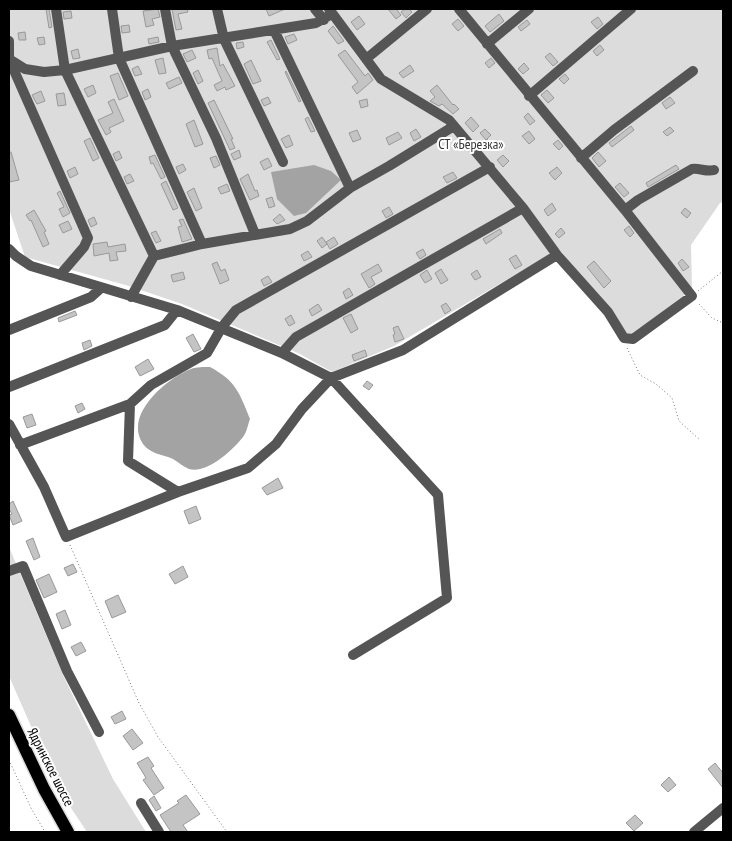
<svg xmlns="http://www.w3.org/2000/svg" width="732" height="841" viewBox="0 0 732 841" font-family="'PT Sans Narrow',sans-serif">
  <rect width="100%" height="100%" fill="#fff"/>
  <path fill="#dcdcdc" d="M9,9H723V202L720,203L691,245L692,289L629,337L559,249L394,346L332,372L298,353L182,304L129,286L25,257L9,209Z
    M9,547L63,675L113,779L146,832H87L59,790L9,676Z"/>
  <path fill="#a3a3a3" d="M314,165L331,171L341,180L306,213L294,216L277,199L271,172Z
    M210,367C236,381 239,392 250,419C248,424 247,432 243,437C233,450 207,474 189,469C184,467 178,462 173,459C162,454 150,454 143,444C123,415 167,378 191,369C196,367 204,367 210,367Z"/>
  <path fill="#c4c4c4" stroke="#999" d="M46,9H49L52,27L49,28Z
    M158,9L160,17L152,19L154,25L146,27L143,11Z
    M172,9H187L188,12L178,14L182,29L176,30Z
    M266,9H285L269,16Z
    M388,9H396L401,15L396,19Z
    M405,9H409L412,12L406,18L401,12Z
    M71,11L72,18L64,19L63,12Z
    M499,14L504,21L490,32L485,26Z
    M359,16L365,24L357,30L351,22Z
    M598,17L603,24L597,29L591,22Z
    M458,19L464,26L458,31L452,24Z
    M527,20L530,24L521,31L518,27Z
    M129,25L130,32L122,33L121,26Z
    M333,26L344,41L338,44L328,31Z
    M25,32L26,40H19L18,33Z
    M294,34L297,40L288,44L285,37Z
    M44,37L45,44L39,45L37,38Z
    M158,37L159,42L149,44L148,39Z
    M271,40L280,59L277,60L267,42Z
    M243,42L244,47L237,49L236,43Z
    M600,45L604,50L597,56L593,51Z
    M217,48L220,66L223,64L235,86L226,90L225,87L217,91L214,85L222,81L212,58L209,59L207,50Z
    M78,49L80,58L73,59L71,51Z
    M192,50L196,58L187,62L183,54Z
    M345,50L365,76L368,73L373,80L357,94L352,87L358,82L338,55Z
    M550,53L558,62L553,66L545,57Z
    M163,58L166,73L159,74L155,60Z
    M491,58L495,63L489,68L485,63Z
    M251,60L261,81L253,84L244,64Z
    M524,63L529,69L523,74L518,69Z
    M410,65L414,71L403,78L399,73Z
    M138,66L142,74L135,76L132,69Z
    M198,70L203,81L198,84L193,73Z
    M286,71L301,101L299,102L285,72Z
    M118,73L128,96L119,100L110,76Z
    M565,74L569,79L564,84L559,79Z
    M179,77L182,83L169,89L166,83Z
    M93,85L96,93L88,97L84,89Z
    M437,85L453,105L454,104L459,109L453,114L442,104L439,106L430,101L435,97L430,91Z
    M148,89L151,97L145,100L142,92Z
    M547,90L554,98L548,103L541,95Z
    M41,91L45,101L37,104L32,95Z
    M64,93L66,105L58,106L56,94Z
    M268,97L271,103L264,106L261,100Z
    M670,97L675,103L666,109L662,103Z
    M114,99L124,121L109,128L111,132L106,135L98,120L113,113L108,102Z
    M367,99L368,106L361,108L359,101Z
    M214,100L233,139H231L235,148L230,150L208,103Z
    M528,113L535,121L530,125L524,117Z
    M308,117L315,131L311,132L305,119Z
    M471,117L479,126L473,132L465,123Z
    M194,120L203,144L195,147L186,124Z
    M631,126L634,130L612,147L609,143Z
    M670,127L674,131L667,136L663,132Z
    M416,129L421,137L414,141L410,133Z
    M485,129L491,135L486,140L480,133Z
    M357,130L361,139L353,142L349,133Z
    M529,131L535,139L529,144L522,136Z
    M398,132L402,138L389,145L386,138Z
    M289,135L293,145L286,148L281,139Z
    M90,138L99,158L93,161L84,141Z
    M487,139L491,145L484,151L480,146Z
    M558,140L563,146L559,150L553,144Z
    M239,150L241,157L234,160L231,154Z
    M119,151L122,158L116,161L113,154Z
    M9,152H11L19,180L9,182Z
    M598,152L606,161L599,167L592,158Z
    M155,155L165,177L161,179L153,163L151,164L149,157Z
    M503,155L509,161L503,167L497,160Z
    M216,156L220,165L214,168L210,158Z
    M268,158L272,166L264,170L260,162Z
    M183,164L186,170L179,174L176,167Z
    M676,165L679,169L648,187L646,183Z
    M75,167L78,174L70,178L67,171Z
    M557,167L562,173L555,180L549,173Z
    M453,172L457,178L447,183L443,177Z
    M130,174L134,181L127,184L124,177Z
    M248,174L255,191L257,190L259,196L250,200L240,179Z
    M166,181L178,208L173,210L161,184Z
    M620,183L629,193L624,197L615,187Z
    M227,184L230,191L221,194L218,188Z
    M194,188L202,208L196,211L187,192Z
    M60,191L70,213L63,217L59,209L64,207L57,193Z
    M272,197L275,206L269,208L266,199Z
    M552,203L556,210L548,216L544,210Z
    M389,207L393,214L386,218L382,211Z
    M685,208L691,213L687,218L681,213Z
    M34,210L46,231L44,232L49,244L43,247L31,220L30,221L26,215Z
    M280,214L285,220L277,224L273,220Z
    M94,217L97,224L91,227L88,220Z
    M183,219L192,239L182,242L178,227L182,226L179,220Z
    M68,221L72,229L63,233L59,225Z
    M629,226L634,233L630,237L624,230Z
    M561,228L565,233L559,238L555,234Z
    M500,229L502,233L486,244L483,239Z
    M156,231L161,241L156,243L151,233Z
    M322,237L327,244L322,248L317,241Z
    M334,237L338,244L330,249L326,242Z
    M107,242L108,247L125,244L126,251L116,252L118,260L110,261L109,253L94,256L93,244Z
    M423,249L426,255L420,259L416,253Z
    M308,251L312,257L304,261L301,255Z
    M516,255L522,265L515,269L509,259Z
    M682,259L689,267L683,271L678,263Z
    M594,261L611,281L604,288L587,267Z
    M217,262L221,271L225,269L229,280L220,284L212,264Z
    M378,264L382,271L371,277L375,284L369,288L361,274Z
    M441,269L448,280L441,284L435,273Z
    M427,270L432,279L425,283L420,275Z
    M477,270L481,277L475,280L471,274Z
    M183,272L185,279L173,282L171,275Z
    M268,276L272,282L264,286L261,280Z
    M349,288L353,295L346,299L343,292Z
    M446,303L451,310L445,314L441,306Z
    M318,304L322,310L312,316L309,310Z
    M75,311L77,315L59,322L58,318Z
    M351,314L358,329L351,333L343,318Z
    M291,315L295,323L289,326L285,319Z
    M398,326L404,339L395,342L393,335L395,334L393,328Z
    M193,334L201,349L194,352L186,338Z
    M90,340L92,346L84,350L82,343Z
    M365,350L367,356L354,361L352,355Z
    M148,359L154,369L140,376L135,367Z
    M367,381L373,385L369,390L363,386Z
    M82,403L85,409L78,413L75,406Z
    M32,414L36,425L27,428L23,417Z
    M278,478L283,488L267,495L262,488Z
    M13,501L22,521L13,525L9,515L12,514L9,509V504Z
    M196,506L201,519L189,524L184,511Z
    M33,538L40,557L34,560L26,541Z
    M73,564L77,572L68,576L64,568Z
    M183,566L188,577L175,584L169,574Z
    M49,574L57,592L44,598L36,580Z
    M118,595L126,612L112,618L105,601Z
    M65,610L71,625L62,629L56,614Z
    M81,642L86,651L76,656L71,647Z
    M122,711L126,719L115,724L111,717Z
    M132,729L143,743L133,750L123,736Z
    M148,757L154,766L151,768L164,788L154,795L143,780L146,778L137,763Z
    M715,763L723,773V788L708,769Z
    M669,777L676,785L668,792L661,785Z
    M186,795L200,814L183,825L188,832H171L160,815L179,803L177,801Z
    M154,796L161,808L156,811L149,800Z
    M635,815L643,823L634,831L626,823Z"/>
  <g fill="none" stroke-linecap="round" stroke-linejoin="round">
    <defs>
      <path id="major" d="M9,715L44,789L68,832"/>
    </defs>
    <use href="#major" stroke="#dbdbdb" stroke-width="15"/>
    <path stroke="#777" stroke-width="1" stroke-dasharray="1 2.5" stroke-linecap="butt" d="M698,291L723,271
      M699,304L712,318L723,323
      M627,348L640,375L656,384L672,398L679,421L700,440
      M70,545L139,703L158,737L227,832
      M9,760L31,808L45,832"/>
    <path stroke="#555" stroke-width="10" d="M56,9L65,70L154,256L202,244L290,229L307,221L350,188L389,166L454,126
      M112,9L119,58L202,244
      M165,9L172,46L216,138L255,234
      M217,9L224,39L283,162
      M315,9L324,20
      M459,9L625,210L692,296L633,339L624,338L608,312L557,255
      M274,30L350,188
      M9,41V59L88,238L84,247L60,275
      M487,44L529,9
      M9,59L25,69L44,72L65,70L172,46L316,23L332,14
      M366,59L427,9
      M529,96L631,9
      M581,158L614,130L693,71
      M625,210L638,200L692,169C700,168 706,172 714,170
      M9,249L16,256L31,266L177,310L282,353L331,378L438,495L447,598L353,655
      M131,297L154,256
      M9,330L91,297L101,288
      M282,353L296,337L523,208
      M9,387L165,325L177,310
      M130,404L128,461L178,492
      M9,424L44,487L66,537L178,492L248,468L276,444L302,409L331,378L403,350L557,255L523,208L449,120L381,79L329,9
      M20,445L130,404L151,385L207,353L222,327L236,310L490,167
      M9,571L23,566L67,671L99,732
      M141,803L159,832
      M694,832L723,808"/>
    <use href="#major" stroke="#000" stroke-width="12"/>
  </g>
  <g text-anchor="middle" stroke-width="4" stroke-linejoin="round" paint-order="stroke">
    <g font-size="14" fill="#333" stroke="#fff">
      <text x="471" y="149">СТ «Березка»</text>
    </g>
    <g font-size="14" fill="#000" stroke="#fff">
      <text transform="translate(51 767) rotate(63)" y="5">Ядринское шоссе</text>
    </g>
  </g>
  <rect width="732" height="841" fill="none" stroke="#000000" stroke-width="20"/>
</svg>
